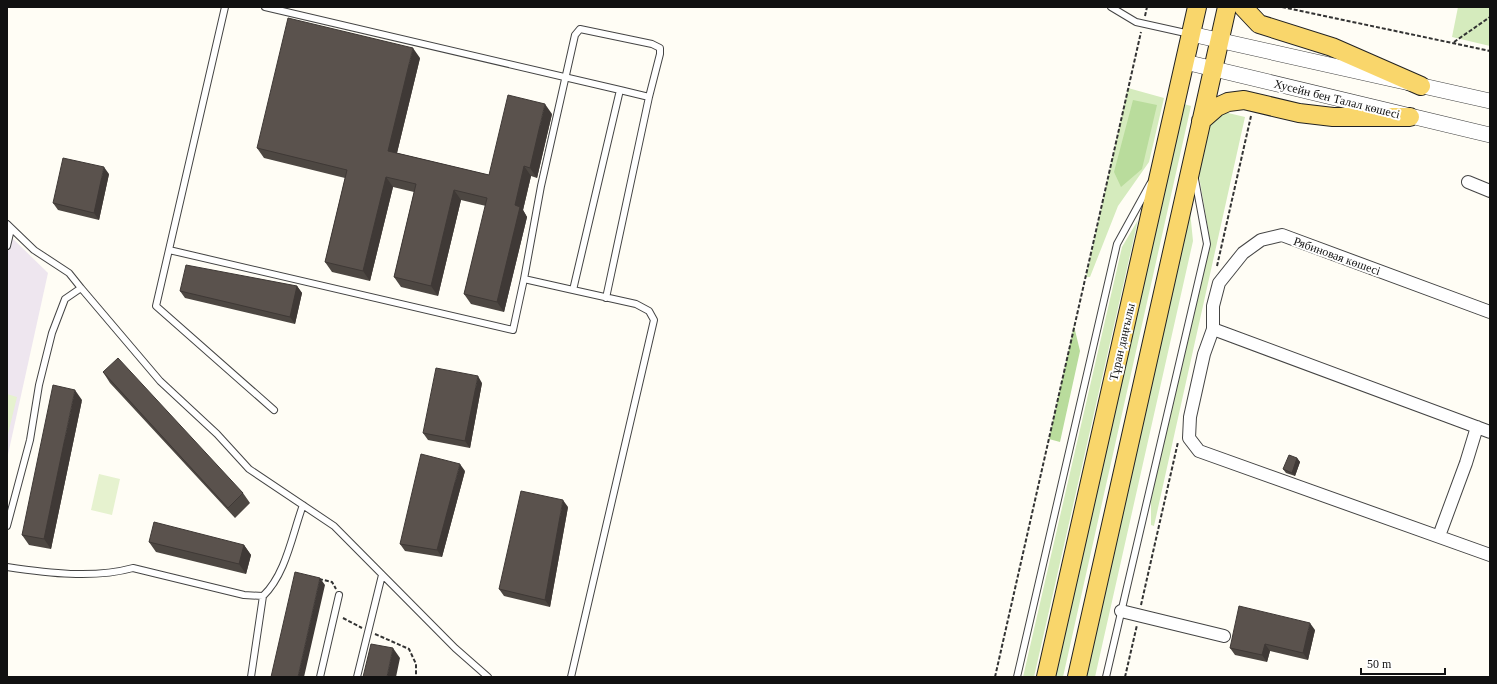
<svg xmlns="http://www.w3.org/2000/svg" width="1497" height="684" viewBox="0 0 1497 684" font-family="Georgia,serif">
  <rect width="100%" height="100%" fill="#fffdf5"/>
  <path fill="#eee6ef" d="M7,233L48,273L7,459Z"/>
  <path fill="#d5ebbd" d="M1458,7H1490V46L1452,37Z
    M1128,88L1164,98L1149,162L1118,206L1090,277H1086Z
    M1184,104L1191,106L1063,677H1054Z
    M1224,112L1245,117L1154,526L1151,525V499L1209,248V234L1199,176L1211,122Z
    M1190,211L1193,241L1095,677H1085Z
    M1138,220L1034,677H1023L1122,247Z"/>
  <path fill="#b9dc9c" d="M1133,100L1157,105L1142,169L1121,187L1114,172Z
    M1074,326L1080,351L1060,442L1049,439Z"/>
  <path fill="#e6f2cf" d="M7,394L17,397L7,438Z
    M99,474L120,479L112,515L91,510Z"/>
  <g fill="none" stroke-linecap="round" stroke-linejoin="round">
    <defs>
      <path id="service" d="M225,7L156,306L274,410
        M265,7L620,90L573,290L636,304L649,311L654,320L571,677
        M1111,7L1136,22L1190,34
        M7,224L34,250L69,273L81,288L65,299L52,333L39,385L30,440L7,526
        M7,246L11,229
        M169,250L513,330L524,279L573,290
        M524,279L541,186L575,35L580,29L652,44L660,48V54L649,97
        M81,288L160,381L217,434L249,469L334,526L455,648L488,677
        M606,298L649,97L620,90
        M7,567C48,573 93,579 133,568L244,595L263,596C286,574 292,535 303,505
        M251,677L263,596
        M320,677L339,595
        M357,677L382,575
        M1017,677L1117,244L1150,184
        M1106,677L1207,244L1195,179"/>
      <path id="minor" d="M1468,182L1490,191
        M1490,312L1282,235L1261,240L1243,253L1219,283L1213,306V329L1204,354L1190,417L1189,438L1199,451L1490,555
        M1213,329L1490,432
        M1439,536L1466,463L1477,427
        M1121,611L1224,636"/>
      <path id="tertiary" d="M1191,34L1490,101
        M1185,62L1490,135"/>
      <path id="primary" d="M1243,7L1259,24L1332,47L1421,86
        M1201,121L1217,107L1228,102L1244,100L1299,113L1333,117H1410
        M1046,677L1197,7
        M1077,677L1227,7"/>
    </defs>
    <use href="#service" stroke="#444" stroke-width="8"/>
    <use href="#minor" stroke="#444" stroke-width="14"/>
    <use href="#tertiary" stroke="#444" stroke-width="16"/>
    <use href="#primary" stroke="#222" stroke-width="20"/>
    <path stroke="#333" stroke-width="2" stroke-dasharray="4 2" stroke-linecap="butt" d="M1282,7L1490,51
      M1145,16L1147,7
      M1454,42L1490,17
      M1217,266L1251,116
      M319,579L332,582L336,589
      M1141,605L1178,442
      M343,618L362,628
      M375,634L409,649L416,664V677
      M995,677L1141,32
      M1125,677L1137,625"/>
    <use href="#service" stroke="#fff" stroke-width="6"/>
    <use href="#minor" stroke="#fff" stroke-width="12"/>
    <use href="#tertiary" stroke="#fff" stroke-width="15"/>
    <use href="#primary" stroke="#f9d66b" stroke-width="18"/>
  </g>
  <path fill="#4d4742" d="M420,58L397,153L489,175L552,114L537,178L531,176L523,210L527,217L504,312L471,304L464,294L486,206L461,200L438,296L401,287L394,277L414,192L393,187L370,281L332,272L325,262L345,178L264,158L257,148Z
    M109,174L99,220L58,210L53,203Z
    M297,286L302,293L295,324L185,298L180,291Z
    M103,372L243,493L250,503L235,518L110,383Z
    M482,383L470,448L428,440L423,433Z
    M82,400L51,549L29,545L22,535Z
    M1297,458L1300,462L1295,476L1286,473L1283,469Z
    M465,471L442,557L405,551L400,544Z
    M568,507L550,607L504,596L499,589Z
    M149,542L244,545L251,555L246,574L156,552Z
    M1315,630L1308,660L1270,651L1267,662L1235,655L1230,648Z"/>
  <path fill="#3f3936" d="M413,48L420,58L395,161L388,151Z
    M545,104L552,114L537,178L530,168Z
    M524,166L531,176L523,210L527,217L504,312L497,302L515,205Z
    M104,167L109,174L99,220L94,213Z
    M386,177L393,187L370,281L363,271Z
    M454,190L461,200L438,296L431,286Z
    M297,286L302,293L295,324L290,317Z
    M478,376L482,383L470,448L465,441Z
    M75,390L82,400L51,549L44,539Z
    M1297,458L1300,462L1295,476L1292,473Z
    M460,464L465,471L442,557L437,550Z
    M563,500L568,507L550,607L545,600Z
    M244,545L251,555L246,574L239,564Z
    M320,578L325,585L304,677H298Z
    M1310,623L1315,630L1308,660L1303,653Z
    M1265,644L1270,651L1267,662L1262,655Z
    M393,648L400,658L396,677H387Z"/>
  <path fill="#5a524d" stroke="#3f3936" d="M288,18L413,48L388,151L489,175L508,95L545,104L530,168L524,166L515,205L520,207L497,302L464,294L487,198L454,190L431,286L394,277L416,184L386,177L363,271L325,262L347,170L257,148Z
    M63,158L104,167L94,213L53,203Z
    M186,265L297,286L290,317L180,291Z
    M118,358L243,493L228,508L103,372Z
    M436,368L478,376L465,441L423,433Z
    M53,385L75,390L44,539L22,535Z
    M421,454L460,464L437,550L400,544Z
    M1289,455L1297,458L1292,473L1283,469Z
    M521,491L563,500L545,600L499,589Z
    M154,522L244,545L239,564L149,542Z
    M295,572L320,578L298,677H271Z
    M1239,606L1310,623L1303,653L1265,644L1262,655L1230,648Z
    M371,644L393,648L387,677H363Z"/>
  <g text-anchor="middle" stroke-width="4" stroke-linejoin="round" paint-order="stroke">
    <g font-size="12" fill="#111" stroke="#fff">
      <text transform="translate(1337 99) rotate(14)" y="4">Хусейн бен Талал көшесі</text>
      <text transform="translate(1337 256) rotate(20)" y="4">Рябиновая көшесі</text>
      <text transform="translate(1122 342) rotate(-77)" y="4">Тұран даңғылы</text>
    </g>
  </g>
  <rect width="1497" height="684" fill="none" stroke="#111111" stroke-width="16"/>
  <path d="M1361 668v6h84v-6" fill="none" stroke="#111111" stroke-width="2"/>
  <text x="1367" y="668" font-size="12" fill="#111111" stroke="#ffffff" stroke-width="3" paint-order="stroke">50 m</text>
</svg>
